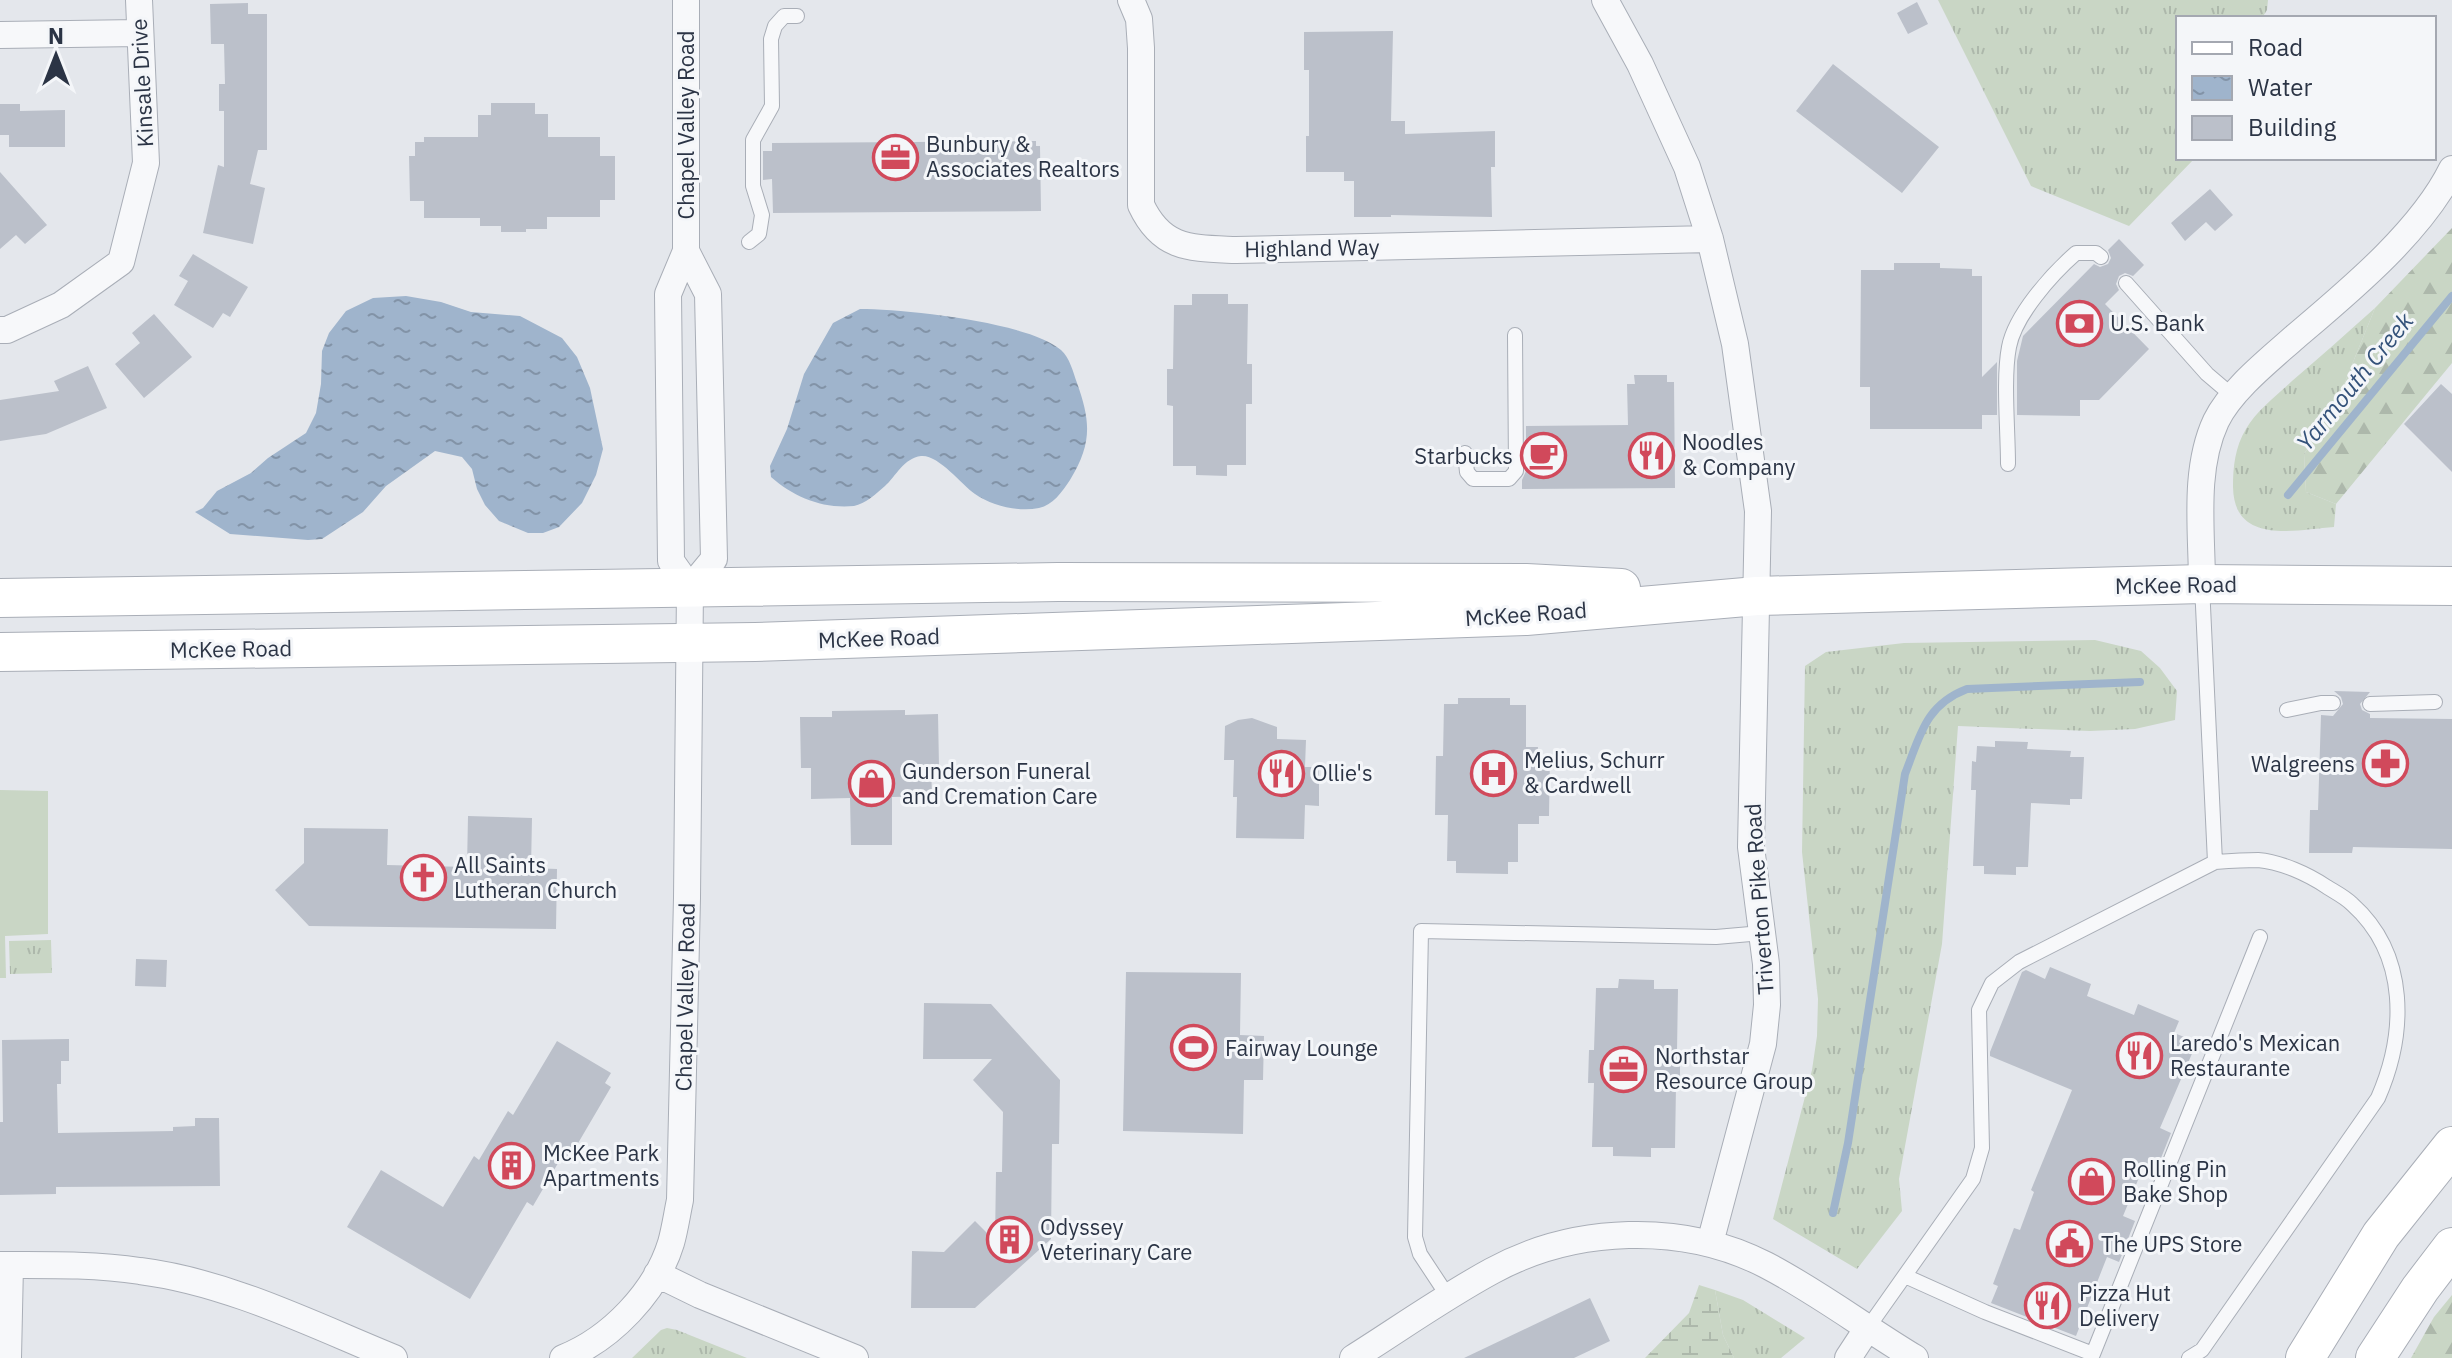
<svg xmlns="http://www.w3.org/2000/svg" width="2452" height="1358" viewBox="0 0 2452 1358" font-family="'IBM Plex Sans',sans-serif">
  <defs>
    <pattern id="grass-tufts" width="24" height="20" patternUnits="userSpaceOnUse" patternTransform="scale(2)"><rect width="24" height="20" fill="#c9d6c5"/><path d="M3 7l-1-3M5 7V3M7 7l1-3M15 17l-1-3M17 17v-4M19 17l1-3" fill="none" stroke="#adb8ab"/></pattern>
    <pattern id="forest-firs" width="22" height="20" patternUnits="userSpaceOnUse" patternTransform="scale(2)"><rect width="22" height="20" fill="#c9d6c5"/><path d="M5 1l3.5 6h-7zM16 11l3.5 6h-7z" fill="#adb8ab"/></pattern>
    <pattern id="wetland-marsh" width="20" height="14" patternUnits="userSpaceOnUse" patternTransform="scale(2)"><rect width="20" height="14" fill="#c9d6c5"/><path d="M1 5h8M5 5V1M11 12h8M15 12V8" fill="none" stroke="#adb8ab"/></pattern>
    <pattern id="water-ripples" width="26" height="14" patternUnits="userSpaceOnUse" patternTransform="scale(2)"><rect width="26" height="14" fill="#9fb4cc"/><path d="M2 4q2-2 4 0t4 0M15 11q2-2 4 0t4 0" fill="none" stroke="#8293a7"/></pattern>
  </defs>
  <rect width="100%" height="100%" fill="#e4e7ec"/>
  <path fill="url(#grass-tufts)" d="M1938,0H2268L2267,10L2262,18H2178V158H2195L2129,226L2031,186Z
    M2375,308L2334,409L2304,454L2306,492L2336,504L2334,527C2294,530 2234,545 2233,487C2233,467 2235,447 2246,429C2256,411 2277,395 2292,381C2320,357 2347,333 2375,308Z
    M2095,640L2141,651L2160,668L2177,691L2175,720L2135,729L2090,731L1958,726L1942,944L1899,1179L1902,1211L1857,1269L1773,1219L1812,1070L1817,1036L1818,999L1802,852L1805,666L1826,652L1904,643Z
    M51,940L52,973L10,974L9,941Z
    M1715,1290L1743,1300L1805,1338L1781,1358H1734L1723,1335Z
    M667,1328L677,1330L747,1358H632L661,1330Z"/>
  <path fill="url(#forest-firs)" d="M2452,228V363L2336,504L2306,492L2304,454L2334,409L2375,308Z
    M2452,1295V1358H2411L2434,1317Z"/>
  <path fill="url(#wetland-marsh)" d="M1699,1285L1715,1290L1723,1335L1734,1358H1645L1689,1313Z"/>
  <path fill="#c9d6c5" d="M0,790L48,791V934L5,936L6,978H0Z"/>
  <path fill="url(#water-ripples)" d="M406,296L441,302L471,312L520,316L562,338L577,357L590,388L603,449L596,475L582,503L559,527L543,533H528L499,521L485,505L477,489L472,469L462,457L435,451L386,486L363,512L322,539L308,540L230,534L195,512L203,508L217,491L251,473L268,458L306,433L316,413L321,384L322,351L329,333L346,311L373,298Z
    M860,309C904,309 1029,322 1061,350C1070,358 1073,372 1077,383C1091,422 1092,444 1070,480C1062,492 1053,505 1039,508C1018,512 992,506 975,494C961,484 938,454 921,456C904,458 896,476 885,486C877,493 865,504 854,506C822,509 794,497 771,477L770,466L787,429L804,374L833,323Z"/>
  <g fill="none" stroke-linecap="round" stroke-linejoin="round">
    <path stroke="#9fb4cc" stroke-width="8" d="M2288,495L2452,296
      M1833,1213L1848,1143L1905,774C1920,736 1925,705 1967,689L2140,682"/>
  </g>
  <path fill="#bbc0ca" d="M1917,2L1928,24L1908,34L1897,13Z
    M248,3V14H267V150H258L250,184L265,188L253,244L203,233L218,165L224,167V111H219V84H225L224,44H211L210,4Z
    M1393,31L1391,121H1405V134L1495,131V167H1491L1492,217L1391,215V217H1354V181H1344V172H1306V136H1309V70H1304V32Z
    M1833,64L1939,147L1902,193L1796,111Z
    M491,103H535V114H548V137H600V156H615V200H600V217H547V229H526V232H501V226H480V218H424V201H410L409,156H415V142H424V137H478V115H491Z
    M0,104H20V111L65,110V147H9V135H0Z
    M1036,141V146H1040L1041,211L773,213L772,179L763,180V151H772V143Z
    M0,172L47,225L25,244L16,235L0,249Z
    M2210,189L2233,215L2215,231L2206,222L2185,241L2171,223Z
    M2119,239L2144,265L2133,276L2125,273L2119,276L2116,284L2119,290L2105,304L2149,349L2099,400H2080V416L2017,415V361L2023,336L2094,264L2100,267L2108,264L2111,258L2108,250Z
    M193,254L248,287L230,317L223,313L213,328L174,305L188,281L179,276Z
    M1894,263H1940V268L1972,269V276H1982V377L1997,362V415H1982V429H1870V387H1860L1861,270H1894Z
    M1192,294H1228V304H1248L1247,364H1252V404H1246V465H1227V476L1196,475V466H1173V406L1167,405V369H1173L1174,305H1192Z
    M154,314L192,357L144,398L115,364L140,343L132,333Z
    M88,366L107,408L46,434L0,441V400L59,391L54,381Z
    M1634,375H1667V382H1674L1675,488L1522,489V480L1526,471V426L1628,425L1627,384H1635Z
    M2441,384L2452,394V472L2404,424Z
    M2334,691L2370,692L2360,704L2362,710L2370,714V718L2452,719V849L2353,847L2352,853H2309L2310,810H2318L2321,715L2333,716L2343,704L2341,697Z
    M1458,698H1510V705H1526V747H1538L1537,756H1550L1549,816H1539V824H1518V862H1508V874L1456,873V861H1447L1448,815H1435L1436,756H1443L1444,704H1458Z
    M905,710V715L938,714L939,766H931L932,796L892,797V845H851L850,798L811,799V768H801L800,717H832V711Z
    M1252,718L1277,727V739L1306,740L1305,767H1319V806L1305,805L1304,839L1236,838L1237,797H1233L1234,760H1224L1225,726L1238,720Z
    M1995,741L2028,742L2027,749L2071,751L2070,757H2084L2082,799H2070V805L2031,803L2028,867H2016V875L1984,874V866H1973L1976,790H1971L1972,761L1976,762L1977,746L1995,747Z
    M468,816L532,818L531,868L557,869L556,929L309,926L275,890L304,863V828L388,829L387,865L467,867Z
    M136,959L167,960L166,987L135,986Z
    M2050,967L2091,984L2087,996L2134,1015L2138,1004L2179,1021L2174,1033L2197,1042L2160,1128L2171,1133L2155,1173L2143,1168L2123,1216L2135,1221L2119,1262L2107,1257L2076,1336L1991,1303L1998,1286L1993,1284L2014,1228L2020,1230L2034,1192L2031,1190L2072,1090L1990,1056V1052L2022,972L2026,970L2045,979Z
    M1126,972L1241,973L1240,1035L1264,1036L1263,1080H1244L1243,1134L1123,1131Z
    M1619,979L1654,980V989H1678L1677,1051L1680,1052V1085H1676L1675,1148H1651V1157L1613,1156V1147H1592L1594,1083H1588L1589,1050H1594L1596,988H1618Z
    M924,1003L991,1004L1060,1080L1059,1144H1052L1051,1239L975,1308H911L912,1251L944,1252L975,1221L995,1241L996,1172H1002L1003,1112L973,1080L992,1059H923Z
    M69,1039V1061H61V1084H57L58,1133L173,1131V1127L195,1126V1118H219L220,1186L56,1187V1194L0,1195V1122H3L2,1040Z
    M557,1041L611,1073L605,1083L611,1087L567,1162L561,1158L533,1206L527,1202L470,1299L347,1227L381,1170L443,1207L474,1156L479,1160L508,1111L513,1115Z
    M1590,1298L1610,1341L1574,1358H1464Z"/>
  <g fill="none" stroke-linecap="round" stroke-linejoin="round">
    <defs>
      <path id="service" d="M749,242L759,234L762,215L753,186V140L772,106L771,39L775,26L784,16H797
        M2126,283L2207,374L2234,397
        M1465,453L1467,472L1473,479H1509L1516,471L1515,335
        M2008,464C2008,431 2003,378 2009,347C2015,315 2052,274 2076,253H2096L2101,257
        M2370,704L2435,702
        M2287,710L2321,703H2333
        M1905,1276L1985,1312L2093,1354L2260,937
        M1449,1298L1420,1254L1415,1237L1421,931L1716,937L1762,933
        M1867,1329L1973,1179L1982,1148L1979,1010L1992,983L2019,962L2215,862
        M2189,1358L2202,1350L2378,1098C2406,1034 2409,955 2352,904C2345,897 2335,892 2327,887C2308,874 2281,862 2258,860C2244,860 2229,861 2215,862L2202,585"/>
      <path id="minor" d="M1131,0L1139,19L1141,48V205C1162,250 1191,248 1236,250L1710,239
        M1605,0L1640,64L1687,167L1710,239L1735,344L1758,511L1751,847L1766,964L1767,1005L1763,1044L1710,1243
        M0,35L139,33
        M686,251L708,294L714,559L690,588
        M0,330H7L61,305L121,262L146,163L139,0
        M2202,584C2202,532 2193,470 2216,421C2231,390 2269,360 2295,337C2348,292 2421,232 2452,169
        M0,1265C47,1265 94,1264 140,1271C228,1282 313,1325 394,1358
        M657,1274L700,1295L855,1358
        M8,1358L10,1265
        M563,1358C611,1339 656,1292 671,1243C675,1229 677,1214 680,1200L687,898L690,588L671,561L668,294L686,251V0
        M1353,1358C1399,1329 1444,1297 1492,1271C1574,1226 1683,1222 1766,1265C1818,1292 1865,1328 1915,1358
        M1848,1358L1867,1329"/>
      <path id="secondary" d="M0,598L1058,582L1526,583L1621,588
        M0,652L755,642L1526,616L1757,596L2202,584L2452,586
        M2305,1358L2381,1235L2452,1146
        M2375,1358L2420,1289L2452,1247"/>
    </defs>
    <use href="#service" stroke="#a9aeb7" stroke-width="16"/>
    <use href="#minor" stroke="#a9aeb7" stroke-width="28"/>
    <use href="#secondary" stroke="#a9aeb7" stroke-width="40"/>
    <use href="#service" stroke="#f7f8fa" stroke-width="14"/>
    <use href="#minor" stroke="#f7f8fa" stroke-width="26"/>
    <use href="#secondary" stroke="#fff" stroke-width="38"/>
  </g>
  <defs>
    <symbol id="office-ring" viewBox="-11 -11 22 22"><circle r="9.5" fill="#f4f6f9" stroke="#d1495b" stroke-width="1.5"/><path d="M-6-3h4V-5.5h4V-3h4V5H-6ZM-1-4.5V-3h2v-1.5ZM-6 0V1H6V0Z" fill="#d1495b"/></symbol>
    <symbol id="bank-ring" viewBox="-11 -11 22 22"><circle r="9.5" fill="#f4f6f9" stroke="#d1495b" stroke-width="1.5"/><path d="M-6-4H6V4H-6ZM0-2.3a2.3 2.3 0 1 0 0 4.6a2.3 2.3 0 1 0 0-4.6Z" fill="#d1495b"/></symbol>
    <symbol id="restaurant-ring" viewBox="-11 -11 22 22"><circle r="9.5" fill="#f4f6f9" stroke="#d1495b" stroke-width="1.5"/><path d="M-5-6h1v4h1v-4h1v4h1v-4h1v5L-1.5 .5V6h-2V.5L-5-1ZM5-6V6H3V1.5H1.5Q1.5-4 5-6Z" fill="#d1495b"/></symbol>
    <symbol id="cafe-ring" viewBox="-11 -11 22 22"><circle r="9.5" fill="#f4f6f9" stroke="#d1495b" stroke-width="1.5"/><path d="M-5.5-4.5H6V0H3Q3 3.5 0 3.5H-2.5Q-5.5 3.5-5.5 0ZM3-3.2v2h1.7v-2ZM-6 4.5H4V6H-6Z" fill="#d1495b"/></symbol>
    <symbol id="pharmacy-ring" viewBox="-11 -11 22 22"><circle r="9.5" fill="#f4f6f9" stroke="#d1495b" stroke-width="1.5"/><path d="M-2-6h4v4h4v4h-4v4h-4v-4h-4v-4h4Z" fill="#d1495b"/></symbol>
    <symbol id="hospital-ring" viewBox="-11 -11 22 22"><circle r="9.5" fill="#f4f6f9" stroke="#d1495b" stroke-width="1.5"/><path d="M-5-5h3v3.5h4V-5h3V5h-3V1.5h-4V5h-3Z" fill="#d1495b"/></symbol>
    <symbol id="shop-ring" viewBox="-11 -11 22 22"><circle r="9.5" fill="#f4f6f9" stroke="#d1495b" stroke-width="1.5"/><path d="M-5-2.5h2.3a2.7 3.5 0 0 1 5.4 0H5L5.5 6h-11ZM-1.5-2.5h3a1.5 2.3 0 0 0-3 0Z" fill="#d1495b"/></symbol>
    <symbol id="church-ring" viewBox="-11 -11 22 22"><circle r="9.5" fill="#f4f6f9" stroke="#d1495b" stroke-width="1.5"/><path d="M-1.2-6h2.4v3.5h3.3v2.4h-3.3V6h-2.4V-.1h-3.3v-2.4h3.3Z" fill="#d1495b"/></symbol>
    <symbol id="stadium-ring" viewBox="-11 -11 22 22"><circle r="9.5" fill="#f4f6f9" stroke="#d1495b" stroke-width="1.5"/><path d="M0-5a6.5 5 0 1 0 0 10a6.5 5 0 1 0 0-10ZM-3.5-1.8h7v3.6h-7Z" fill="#d1495b"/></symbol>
    <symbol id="building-ring" viewBox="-11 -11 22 22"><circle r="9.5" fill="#f4f6f9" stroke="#d1495b" stroke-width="1.5"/><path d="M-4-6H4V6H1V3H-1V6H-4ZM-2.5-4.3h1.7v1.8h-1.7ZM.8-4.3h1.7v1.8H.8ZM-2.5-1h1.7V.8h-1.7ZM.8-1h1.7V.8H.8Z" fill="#d1495b"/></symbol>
    <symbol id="civic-ring" viewBox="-11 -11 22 22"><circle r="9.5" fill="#f4f6f9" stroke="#d1495b" stroke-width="1.5"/><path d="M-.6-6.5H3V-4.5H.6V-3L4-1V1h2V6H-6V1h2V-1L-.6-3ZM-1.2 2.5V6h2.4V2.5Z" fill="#d1495b"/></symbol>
  </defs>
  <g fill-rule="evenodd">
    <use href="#office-ring" x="870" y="132" width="51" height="51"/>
    <use href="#bank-ring" x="2054" y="298" width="51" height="51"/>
    <use href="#restaurant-ring" x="1626" y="430" width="51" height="51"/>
    <use href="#cafe-ring" x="1518" y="430" width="51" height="51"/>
    <use href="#pharmacy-ring" x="2360" y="738" width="51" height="51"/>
    <use href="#restaurant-ring" x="1256" y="748" width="51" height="51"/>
    <use href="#hospital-ring" x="1468" y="748" width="51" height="51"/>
    <use href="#shop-ring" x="846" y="758" width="51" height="51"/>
    <use href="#church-ring" x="398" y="852" width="51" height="51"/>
    <use href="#stadium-ring" x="1168" y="1022" width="51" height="51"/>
    <use href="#restaurant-ring" x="2114" y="1030" width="51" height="51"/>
    <use href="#office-ring" x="1598" y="1044" width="51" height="51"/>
    <use href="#building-ring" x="486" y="1140" width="51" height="51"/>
    <use href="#shop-ring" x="2066" y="1156" width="51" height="51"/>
    <use href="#building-ring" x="984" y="1214" width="51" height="51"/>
    <use href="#civic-ring" x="2044" y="1218" width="51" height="51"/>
    <use href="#restaurant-ring" x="2022" y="1280" width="51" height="51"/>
  </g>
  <g text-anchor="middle" stroke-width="6" stroke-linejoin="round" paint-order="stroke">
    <g font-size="22" fill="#2b3445" stroke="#f4f6f9">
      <text transform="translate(142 83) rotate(-93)" y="8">Kinsale Drive</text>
      <text transform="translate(686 125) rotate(-90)" y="8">Chapel Valley Road</text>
      <text transform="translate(1312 248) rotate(-1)" y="8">Highland Way</text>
      <text transform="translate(2176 585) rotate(-1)" y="8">McKee Road</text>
      <text transform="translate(1526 614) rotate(-4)" y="8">McKee Road</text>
      <text transform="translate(879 638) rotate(-2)" y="8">McKee Road</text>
      <text transform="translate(231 649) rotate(-1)" y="8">McKee Road</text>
      <text transform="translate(1759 899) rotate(-94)" y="8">Triverton Pike Road</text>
      <text transform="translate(685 997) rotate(-89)" y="8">Chapel Valley Road</text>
    </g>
    <g font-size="22" fill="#2b3445" stroke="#f4f6f9" text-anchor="start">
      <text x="926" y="152">Bunbury &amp;<tspan x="926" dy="25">Associates Realtors</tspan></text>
      <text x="2110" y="331">U.S. Bank</text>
      <text x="1682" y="450">Noodles<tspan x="1682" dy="25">&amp; Company</tspan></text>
      <text x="1513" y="464" text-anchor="end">Starbucks</text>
      <text x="1524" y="768">Melius, Schurr<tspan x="1524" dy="25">&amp; Cardwell</tspan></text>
      <text x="2355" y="772" text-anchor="end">Walgreens</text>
      <text x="902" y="779">Gunderson Funeral<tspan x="902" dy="25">and Cremation Care</tspan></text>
      <text x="1312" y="781">Ollie's</text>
      <text x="454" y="873">All Saints<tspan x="454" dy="25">Lutheran Church</tspan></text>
      <text x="2170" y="1051">Laredo's Mexican<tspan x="2170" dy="25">Restaurante</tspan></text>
      <text x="1225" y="1056">Fairway Lounge</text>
      <text x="1655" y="1064">Northstar<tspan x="1655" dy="25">Resource Group</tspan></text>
      <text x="543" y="1161">McKee Park<tspan x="543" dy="25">Apartments</tspan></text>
      <text x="2123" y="1177">Rolling Pin<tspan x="2123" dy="25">Bake Shop</tspan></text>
      <text x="1040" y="1235">Odyssey<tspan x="1040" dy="25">Veterinary Care</tspan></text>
      <text x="2101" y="1252">The UPS Store</text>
      <text x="2079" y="1301">Pizza Hut<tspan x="2079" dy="25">Delivery</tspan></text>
    </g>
    <g font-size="24" font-style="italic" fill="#34527a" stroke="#f4f6f9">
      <text transform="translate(2355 382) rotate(-51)" y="8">Yarmouth Creek</text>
    </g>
  </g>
  <rect x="2176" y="16" width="260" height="144" fill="#f4f6f9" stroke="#a4a8b1" stroke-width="2"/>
  <rect x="2192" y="42" width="40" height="12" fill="#ffffff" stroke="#a4a8b1" stroke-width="2"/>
  <text x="2248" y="56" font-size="24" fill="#2b3445">Road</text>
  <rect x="2192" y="76" width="40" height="24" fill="url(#water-ripples)" stroke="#a4a8b1" stroke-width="2"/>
  <text x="2248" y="96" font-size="24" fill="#2b3445">Water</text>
  <rect x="2192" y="116" width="40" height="24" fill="#bbc0ca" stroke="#a4a8b1" stroke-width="2"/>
  <text x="2248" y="136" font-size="24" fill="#2b3445">Building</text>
  <g transform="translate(56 56)" stroke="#f4f6f9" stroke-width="6" paint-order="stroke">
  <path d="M0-6L14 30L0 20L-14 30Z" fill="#2b3445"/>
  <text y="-12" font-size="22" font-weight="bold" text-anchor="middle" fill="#2b3445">N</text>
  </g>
</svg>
